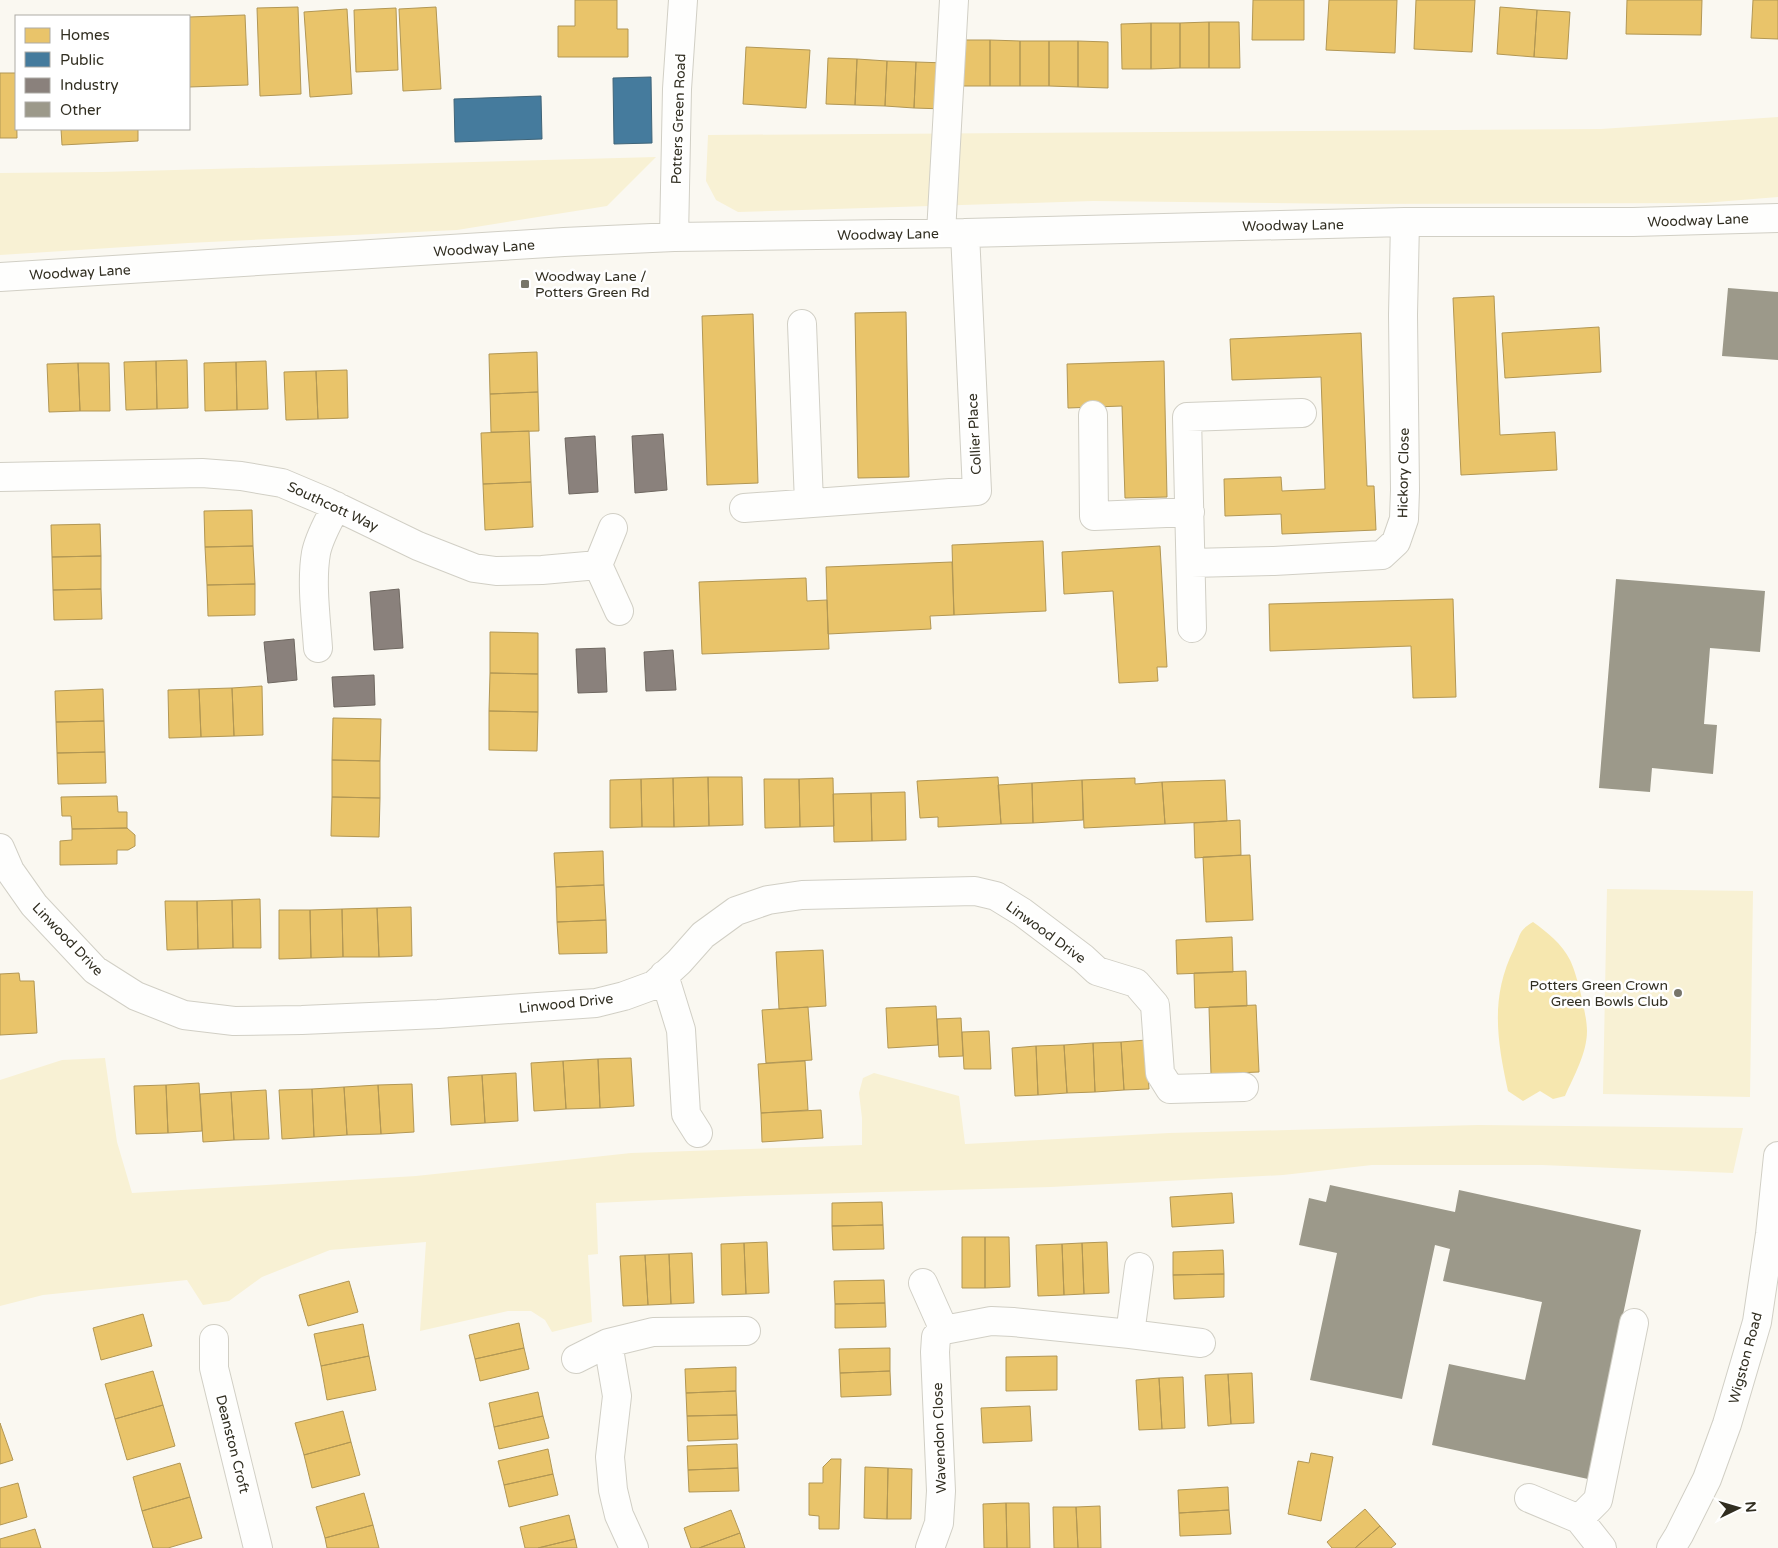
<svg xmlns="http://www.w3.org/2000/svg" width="1778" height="1548" viewBox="0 0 1778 1548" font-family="'Varela Round',sans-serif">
  <rect width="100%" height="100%" fill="#faf8f1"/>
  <path fill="#f8f1d4" d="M1778,117V197L1704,203L1359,204L1093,201L738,212L716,200L706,181L708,135L1601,129Z
    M656,157L607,206L457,230L188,243L0,255V173L102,172Z
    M1607,889L1753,891L1750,1097L1603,1094Z
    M105,1058L117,1142L132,1193L416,1176L631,1153L862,1145V1118L859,1093L863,1078L874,1073L959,1096L965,1144L1169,1133L1478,1125L1743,1128L1733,1173L1542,1165H1372L1283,1175L1051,1187L745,1196L596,1203L598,1254L588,1255L592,1322L552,1332L545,1320L531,1311H508L420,1331L426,1242L330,1250L262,1277L229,1301L203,1305L187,1280L43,1295L0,1306V1080L62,1060Z"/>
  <path fill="#f6e7af" d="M1533,922C1547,932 1562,944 1570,960C1577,974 1587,1015 1587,1031C1587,1053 1574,1076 1565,1096L1553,1099L1540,1091L1523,1101L1508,1091C1497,1040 1490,997 1514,949C1521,934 1518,931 1533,922Z"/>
  <path fill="#e9c46a" stroke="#b29754" d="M575,0H617V29H628V57H558V26H575Z
    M1253,0H1304V40H1252Z
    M1329,0H1397L1395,53L1326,50Z
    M1416,0H1475L1472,52L1414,49Z
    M1627,0H1702L1701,35L1626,34Z
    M1753,0H1778V39L1751,38Z
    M298,7L301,94L260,96L257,8Z
    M436,7L441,89L403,91L399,9Z
    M1500,7L1537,10L1534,57L1497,54Z
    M396,8L398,70L356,72L354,10Z
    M347,9L352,94L310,97L304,12Z
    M1537,10L1570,12L1567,59L1534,57Z
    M245,15L248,85L189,87V17Z
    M1209,22H1239L1240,68H1209Z
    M1209,22V68H1180V23Z
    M1151,23H1180V68L1151,69Z
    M1151,23V69H1122L1121,24Z
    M962,40H990V86H961Z
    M990,40L1020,41V86H990Z
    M1020,41H1049V86H1020Z
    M1049,41H1078V87L1049,86Z
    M1078,41L1108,42V88L1078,87Z
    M746,47L810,50L806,108L743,104Z
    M828,58L857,59L855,105L826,104Z
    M857,59L887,61L885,106L855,105Z
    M887,61L916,62L914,108L885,106Z
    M916,62L946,63L944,109L914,108Z
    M0,73H16L17,138H0Z
    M61,129H138V141L62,145Z
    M1494,296L1500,435L1555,432L1557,470L1461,475L1453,298Z
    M906,312L909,477L858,478L855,313Z
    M753,314L758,483L707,485L702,316Z
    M1599,327L1601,372L1505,378L1502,333Z
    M1361,333L1367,486H1374L1376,530L1282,534L1281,514L1225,516L1224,479L1281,477L1282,491L1325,489L1321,377L1232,380L1230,339Z
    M537,352L538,392L490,394L489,354Z
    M187,360L188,408L157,409L156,361Z
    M156,361L157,409L126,410L124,362Z
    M266,361L268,409L237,410L236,362Z
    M1164,361L1167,497L1125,498L1122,406L1068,408L1067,364Z
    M236,362L237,410L205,411L204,363Z
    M78,363L80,411L49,412L47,364Z
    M78,363H109L110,411H80Z
    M347,370L348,418L318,419L316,371Z
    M316,371L318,419L286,420L284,372Z
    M538,392L539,431L491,432L490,394Z
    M529,431L531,482L483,484L481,433Z
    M531,482L533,527L485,530L483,484Z
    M252,510L253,546L205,547L204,511Z
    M100,524L101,556L52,557L51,525Z
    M1043,541L1046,611L954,615L952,545Z
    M253,546L255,584L207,585L205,547Z
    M1160,546L1167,667H1157L1158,681L1119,683L1113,591L1064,594L1062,552Z
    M101,556V589L53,590L52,557Z
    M952,562L954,615L930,616L931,629L828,634L826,567Z
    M806,578L807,601L827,600L829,649L702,654L699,582Z
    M255,584V615L208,616L207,585Z
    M101,589L102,619L54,620L53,590Z
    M1453,599L1456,697L1413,698L1411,646L1270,651L1269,604Z
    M490,632L538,633V674L490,673Z
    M490,673L538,674V712L489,711Z
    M262,686L263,735L234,736L232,688Z
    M232,688L234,736L201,737L199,689Z
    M103,689L104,721L56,722L55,691Z
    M199,689L201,737L169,738L168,690Z
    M489,711L538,712L537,751L489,750Z
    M333,718L381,719L380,761L332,760Z
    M104,721L105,752L57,753L56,722Z
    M105,752L106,783L58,784L57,753Z
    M332,760L380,761V798L332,797Z
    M708,777H742L743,825L709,826Z
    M708,777L709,826L674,827L673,778Z
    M998,777L1001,824L938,827V817L920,818L917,781Z
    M673,778L674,827H642L641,779Z
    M833,778L834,826L800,827L799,779Z
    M1135,778V784L1162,782L1165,824L1084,828L1082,780Z
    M641,779L642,827L610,828V780Z
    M764,779H799L800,827L765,828Z
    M1082,780L1083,820L1033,823L1032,783Z
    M1225,780L1227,821L1165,824L1162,782Z
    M1032,783L1033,823L1001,824L998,785Z
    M905,792L906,840L872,841L871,793Z
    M871,793L872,841L834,842L833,794Z
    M117,796L118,812H127V828L72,829L71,816H62L61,797Z
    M332,797L380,798L379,837L331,836Z
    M1240,820L1241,855L1195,858L1194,823Z
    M127,828L135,835V846L128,850H117V864L60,865V841L72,840V829Z
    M603,851L604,885L556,887L554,853Z
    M1250,855L1253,920L1206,922L1203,857Z
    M604,885L606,920L557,922L556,887Z
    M260,899L261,948H233L232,900Z
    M232,900L233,948L198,949L197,901Z
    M165,901H197L198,949L167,950Z
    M411,907L412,956L379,957L377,908Z
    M377,908L379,957H343L342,909Z
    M342,909L343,957L311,958L310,910Z
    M279,910H310L311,958L279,959Z
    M606,920L607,953L559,954L557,922Z
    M1232,937L1233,972L1177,974L1176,940Z
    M823,950L826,1006L779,1009L776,952Z
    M1246,971L1247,1006L1195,1008L1194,973Z
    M19,973L20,981H34L37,1033L0,1035V974Z
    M1256,1005L1259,1072L1211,1074L1209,1007Z
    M936,1006L938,1045L888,1048L886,1008Z
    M808,1007L812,1060L766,1063L762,1010Z
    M961,1018L963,1056L939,1057L937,1019Z
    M989,1031L991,1069H964L962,1032Z
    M1146,1040L1149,1089L1124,1090L1121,1042Z
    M1121,1042L1124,1090L1095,1092L1093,1043Z
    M1093,1043L1095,1092L1067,1093L1064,1045Z
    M1064,1045L1067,1093L1038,1095L1036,1046Z
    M1036,1046L1038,1095L1015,1096L1012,1048Z
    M631,1058L634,1106L600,1108L598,1059Z
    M598,1059L600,1108L566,1109L563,1061Z
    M563,1061L566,1109L534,1111L531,1063Z
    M805,1061L808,1110L761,1113L758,1064Z
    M516,1073L518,1121L485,1123L482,1075Z
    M482,1075L485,1123L451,1125L448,1077Z
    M199,1083L202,1131L168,1133L166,1085Z
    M412,1084L414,1132L381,1134L378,1085Z
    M166,1085L168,1133L136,1134L134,1086Z
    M378,1085L381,1134L347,1135L344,1087Z
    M344,1087L347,1135L314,1137L312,1089Z
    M312,1089L314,1137L282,1139L279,1090Z
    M266,1090L269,1139L234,1140L231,1092Z
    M231,1092L234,1140L203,1142L200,1094Z
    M821,1110L823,1138L762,1142L761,1113Z
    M1232,1193L1234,1223L1172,1227L1170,1197Z
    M882,1202L883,1225L832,1226V1203Z
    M883,1225L884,1249L833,1250L832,1226Z
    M962,1237H985V1288H962Z
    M985,1237H1009L1010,1287L985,1288Z
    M767,1242L769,1293L746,1294L744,1243Z
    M1107,1242L1109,1293L1084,1294L1082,1243Z
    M744,1243L746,1294L722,1295L721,1244Z
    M1082,1243L1084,1294L1064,1295L1062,1244Z
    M1062,1244L1064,1295L1038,1296L1036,1245Z
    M1223,1250L1224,1274L1173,1275V1252Z
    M692,1253L694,1303L671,1304L669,1254Z
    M669,1254L671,1304L648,1305L645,1255Z
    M645,1255L648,1305L623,1306L620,1256Z
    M1224,1274V1297L1174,1299L1173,1275Z
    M884,1280L885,1303L835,1304L834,1281Z
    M349,1281L358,1312L308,1326L299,1295Z
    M885,1303L886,1327L835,1328V1304Z
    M143,1314L152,1346L101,1360L93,1328Z
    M519,1323L524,1348L475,1359L469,1335Z
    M363,1324L369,1356L321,1366L314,1334Z
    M524,1348L529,1369L480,1381L475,1359Z
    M890,1348V1371L840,1373L839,1349Z
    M369,1356L376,1390L327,1400L321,1366Z
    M1057,1356V1390L1006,1391V1357Z
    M736,1367V1391L686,1393L685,1369Z
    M153,1371L163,1405L115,1419L105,1384Z
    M890,1371L891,1395L841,1397L840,1373Z
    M1252,1373L1254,1423L1231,1424L1228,1374Z
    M1228,1374L1231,1424L1208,1426L1205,1375Z
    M1183,1377L1185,1428L1162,1429L1159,1378Z
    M1159,1378L1162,1429L1139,1430L1136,1380Z
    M736,1391L737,1415L687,1416L686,1393Z
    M538,1392L543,1416L494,1427L489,1403Z
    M163,1405L175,1446L127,1460L115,1419Z
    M1030,1406L1032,1441L983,1443L981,1408Z
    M343,1411L351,1442L304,1455L295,1423Z
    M737,1415L738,1439L688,1441L687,1416Z
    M543,1416L549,1438L499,1449L494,1427Z
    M0,1423L13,1460L0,1464Z
    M351,1442L360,1475L312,1488L304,1455Z
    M737,1444L738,1468L688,1470L687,1446Z
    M548,1449L553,1474L504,1485L498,1461Z
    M1311,1453L1333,1457L1321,1521L1288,1514L1298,1461L1309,1463Z
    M831,1459H841L839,1529H819V1516L809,1515V1483H823V1467Z
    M180,1463L190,1497L142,1511L133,1477Z
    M865,1467L888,1468L887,1519L864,1518Z
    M738,1468L739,1491L689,1492L688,1470Z
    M888,1468L912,1469L911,1519H887Z
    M553,1474L558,1495L509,1507L504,1485Z
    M18,1483L27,1517L0,1525V1488Z
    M1228,1487L1229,1510L1179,1513L1178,1490Z
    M364,1493L373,1525L325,1538L316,1507Z
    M190,1497L202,1538L168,1548H153L142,1511Z
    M1006,1503H1029L1030,1548H1007Z
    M1006,1503L1007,1548H984L983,1504Z
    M1100,1506L1101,1548H1078L1076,1507Z
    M1053,1507H1076L1078,1548H1054Z
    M1365,1509L1380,1526L1355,1548H1332L1327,1542Z
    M731,1510L740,1533L699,1548H691L684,1528Z
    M1229,1510L1231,1534L1180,1536L1179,1513Z
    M569,1515L575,1539L538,1548H525L520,1527Z
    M373,1525L379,1548H327L325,1538Z
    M1380,1526L1396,1544L1391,1548H1355Z
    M35,1529L41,1548H0V1539Z
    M740,1533L745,1548H699Z
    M575,1539L577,1548H538Z"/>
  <path fill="#457b9d" stroke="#3f6478" d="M651,77L652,143L614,144L613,78Z
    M541,96L542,139L455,142L454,99Z"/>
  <path fill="#8a817c" stroke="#6f6861" d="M663,434L667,490L635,493L632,436Z
    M595,436L598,492L569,494L565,438Z
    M399,589L403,648L374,650L370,592Z
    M294,639L297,680L268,683L264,642Z
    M605,648L607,692L578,693L576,649Z
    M673,650L676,690L646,691L644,652Z
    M374,675L375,705L334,707L332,677Z"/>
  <path fill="#9c998a" d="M1728,288L1778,292V360L1722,356Z
    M1616,579L1765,591L1760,652L1710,648L1704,724L1717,725L1713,774L1652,768L1650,792L1599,788Z
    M1330,1185L1455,1212L1459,1190L1641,1230L1588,1479L1432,1445L1449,1364L1525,1380L1542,1302L1443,1281L1450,1249L1435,1245L1402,1399L1310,1380L1337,1253L1299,1245L1309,1198L1326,1202Z"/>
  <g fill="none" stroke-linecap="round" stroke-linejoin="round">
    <defs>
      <path id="minor" d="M941,233L954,0
        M674,237L677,89L683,0
        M0,277L564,242L674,237L965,233L1405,222H1633L1778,218
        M802,324L809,503
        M1093,415L1094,516L1190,512
        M0,477L202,473L241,476L282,483L327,502L418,546L474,568L496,571L542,570L598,565
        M744,508L977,491L965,233
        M613,528L598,565L619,611
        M1191,563L1274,561L1382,555L1396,542L1404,519L1405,490L1403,315L1405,222
        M1192,628L1187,417L1302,413
        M318,648C316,618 311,582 316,553C319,537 329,521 336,506
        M0,848L10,871L34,905L95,970L136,996L184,1015L234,1021L302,1020L438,1014L596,1003L624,996L654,985L679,962L703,935L736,911L768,900L802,895L975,891L996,896L1022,912L1083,958L1097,971L1136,983L1155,1005L1160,1073L1170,1089L1244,1087
        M664,975L681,1030L686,1114L698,1133
        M923,1283L944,1330
        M1130,1334L1139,1267
        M214,1339V1368L258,1548
        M608,1343L617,1396L610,1457L613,1490L619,1515L634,1548
        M576,1359L608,1343L653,1332L746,1331
        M1529,1498L1579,1519L1602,1548
        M1579,1519L1598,1500L1634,1323
        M930,1548L939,1523L941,1491L935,1352L936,1337L944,1330L991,1321L1013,1322L1130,1334L1201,1343
        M1671,1548L1679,1535L1707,1479L1727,1424L1757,1322L1770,1234L1778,1156"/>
    </defs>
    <use href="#minor" stroke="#d1cfc5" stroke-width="30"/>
    <use href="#minor" stroke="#fefefd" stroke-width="28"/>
  </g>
  <g fill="#77756a" stroke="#fff" stroke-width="2">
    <rect x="520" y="279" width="10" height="10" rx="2.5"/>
    <circle cx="1678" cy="993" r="5"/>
  </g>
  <g text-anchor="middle" stroke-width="5" stroke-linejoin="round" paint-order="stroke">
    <g font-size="14" fill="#312e21" stroke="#fff">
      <text transform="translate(678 119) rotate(-88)" y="5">Potters Green Road</text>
      <text transform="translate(1698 220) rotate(-2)" y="5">Woodway Lane</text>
      <text transform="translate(1293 225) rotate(-1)" y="5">Woodway Lane</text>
      <text transform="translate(888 234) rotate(-1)" y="5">Woodway Lane</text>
      <text transform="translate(484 248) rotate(-4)" y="5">Woodway Lane</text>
      <text transform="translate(80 272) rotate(-3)" y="5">Woodway Lane</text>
      <text transform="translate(974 434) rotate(-93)" y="5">Collier Place</text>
      <text transform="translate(1403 473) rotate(-89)" y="5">Hickory Close</text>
      <text transform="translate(333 506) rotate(25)" y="5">Southcott Way</text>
      <text transform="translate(1046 932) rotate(36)" y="5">Linwood Drive</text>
      <text transform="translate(68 939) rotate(46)" y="5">Linwood Drive</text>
      <text transform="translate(566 1003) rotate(-6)" y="5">Linwood Drive</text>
      <text transform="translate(1745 1358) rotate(-75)" y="5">Wigston Road</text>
      <text transform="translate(939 1438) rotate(-92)" y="5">Wavendon Close</text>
      <text transform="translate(233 1444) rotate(76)" y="5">Deanston Croft</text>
    </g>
    <g font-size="14" fill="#312e21" stroke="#fff" text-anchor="start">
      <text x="535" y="281">Woodway Lane /<tspan x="535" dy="16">Potters Green Rd</tspan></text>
      <text x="1668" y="990" text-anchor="end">Potters Green Crown<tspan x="1668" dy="16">Green Bowls Club</tspan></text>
    </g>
  </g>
  <rect x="15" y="15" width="175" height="115" fill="#ffffff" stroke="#adaba6"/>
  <rect x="25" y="28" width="25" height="15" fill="#e9c46a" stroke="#adaba6"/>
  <text x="60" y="40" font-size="15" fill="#312e21">Homes</text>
  <rect x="25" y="52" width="25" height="15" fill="#457b9d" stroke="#adaba6"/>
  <text x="60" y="65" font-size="15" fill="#312e21">Public</text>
  <rect x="25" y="78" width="25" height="15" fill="#8a817c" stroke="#adaba6"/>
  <text x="60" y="90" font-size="15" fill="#312e21">Industry</text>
  <rect x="25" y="102" width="25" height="15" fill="#9c998a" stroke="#adaba6"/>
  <text x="60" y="115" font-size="15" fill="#312e21">Other</text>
  <g transform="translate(1738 1508) rotate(85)" stroke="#ffffff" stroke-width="4" paint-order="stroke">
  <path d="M0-4L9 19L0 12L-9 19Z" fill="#312e21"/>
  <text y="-8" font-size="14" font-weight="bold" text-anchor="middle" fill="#312e21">N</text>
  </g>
</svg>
